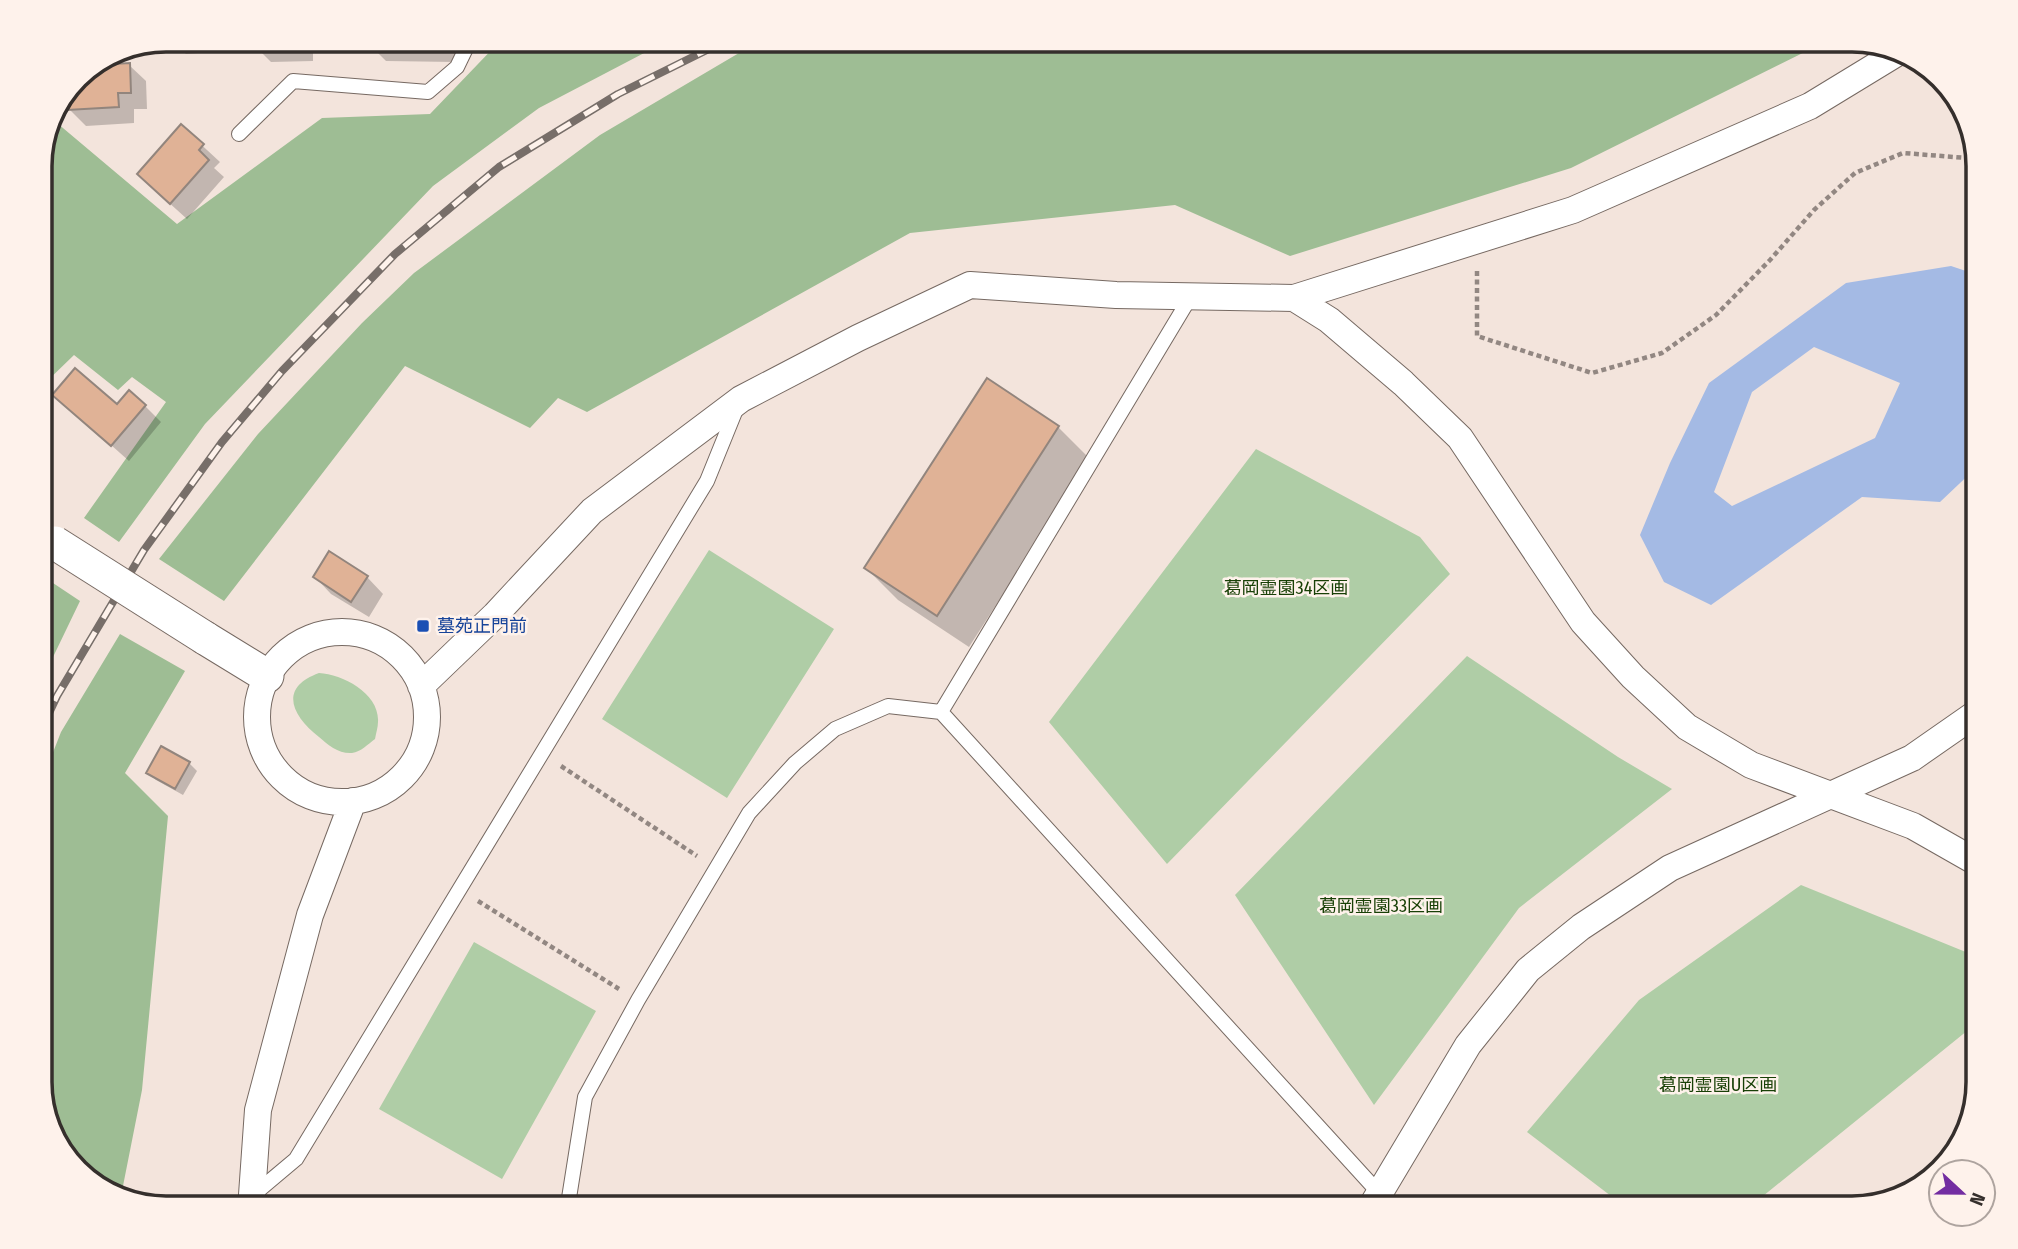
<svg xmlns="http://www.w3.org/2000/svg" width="2018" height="1249" viewBox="0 0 2018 1249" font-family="'Fira Sans Condensed','Noto Sans JP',sans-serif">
  <rect width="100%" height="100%" fill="#f3e4dc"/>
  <path fill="#afcda6" d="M1256,449L1420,537L1450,574L1167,864L1049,722Z
    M709,550L834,629L727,798L602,719Z
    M1467,656L1618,757L1672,789L1519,908L1374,1105L1235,895Z
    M319,673C343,674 380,694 378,722C378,727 376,733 375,739C368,744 361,752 352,753C339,754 328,745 319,737C292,716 278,688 319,673Z
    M1801,885L1978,957V1022L1747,1209H1628L1527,1132L1639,1000Z
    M474,942L596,1011L502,1179L379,1109Z
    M1961,1145L1915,1192L1896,1197Z"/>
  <path fill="#9ebd94" d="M501,40H669L539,108L433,186L205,424L119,542L84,518L166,402L132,377L118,390L74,355L41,387V159L57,123L177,224L322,118L430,114Z
    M761,40H1829L1571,168L1290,256L1175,205L910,233L587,412L558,398L530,428L405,366L224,601L159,559L258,434L362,323L414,273L600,135Z
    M41,575L80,601L41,682Z
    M120,634L185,671L125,773L168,816L142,1090L121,1196L103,1192L57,1146L41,1090V783L61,732Z"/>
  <path fill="#a4bae4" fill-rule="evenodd" d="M1951,266L1978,275V466L1940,502L1862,497L1711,605L1664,582L1640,535L1670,463L1709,383L1846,283ZM1814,347L1900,383L1875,438L1732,506L1714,492L1752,392Z"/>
  <path fill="#0003" d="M172,40H245V49L186,54Z
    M254,40H365V49H313V61L271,62L254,45Z
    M369,40H456L455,62L386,61L369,44Z
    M129,65L146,81L147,109H134V123L86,126L69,109L68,97L78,77L93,67Z
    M181,126L220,162L214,168L224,177L187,219L156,191Z
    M55,395L117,406H145L161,422L129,461Z
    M1058,427L1090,459L969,647L898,600L866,568Z
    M315,577H367L383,594L369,617L331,594Z
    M189,763L197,771L183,795L156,780L148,773Z"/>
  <path fill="#e0b296" stroke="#92857d" stroke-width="2" d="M253,40H297V45L253,46Z
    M367,40H439V46L367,45Z
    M130,63L131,93H118L119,107L67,110V101L78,77L96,65Z
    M181,124L204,144L199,150L209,160L170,204L137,174Z
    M75,368L117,404L129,390L146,405L111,446L52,395Z
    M987,378L1059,426L937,616L864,568Z
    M329,551L368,576L351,602L313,577Z
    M161,746L190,762L175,789L146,773Z"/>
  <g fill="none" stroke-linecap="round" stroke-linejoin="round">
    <defs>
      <path id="service" d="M239,134L293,81L428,92L457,67L470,40
        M941,712L1191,296
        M252,1196L296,1159L707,481L737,407
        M574,1209L569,1198L585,1097L638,1000L749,813L795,763L835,729L888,706L941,712L1379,1193"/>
      <path id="minor" d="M1294,298L1329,320L1403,383L1460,438L1583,622L1633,677L1687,727L1751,765L1913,826L1978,863
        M257 717a85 85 0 1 1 170 0a85 85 0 1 1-170 0Z
        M421,686L495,615L592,511L741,399L858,338L970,285L1116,295L1294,298L1573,210L1810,106L1897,53
        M251,1209L258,1110L310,915L353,801
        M1370,1209L1468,1045L1528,970L1581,927L1670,868L1912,758L1978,712"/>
      <path id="tertiary" d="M205,638L267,676"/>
    </defs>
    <use href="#service" stroke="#766962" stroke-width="16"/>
    <use href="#minor" stroke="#766962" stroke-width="28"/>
    <use href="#tertiary" stroke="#766962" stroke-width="35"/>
    <path stroke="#928782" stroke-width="4.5" stroke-dasharray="5 3.5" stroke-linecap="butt" d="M1477,271V336L1592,373L1662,353L1716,315L1770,260L1814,210L1855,173L1903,153L1967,158L1977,162
      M561,766L697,856
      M478,901L619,989"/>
    <use href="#service" stroke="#fff" stroke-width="14"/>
    <use href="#minor" stroke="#fff" stroke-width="26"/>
    <use href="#tertiary" stroke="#fff" stroke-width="33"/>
    <defs>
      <path id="rail" d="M41,730L57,696L144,550L222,442L282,371L395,254L499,167L618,94L727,40"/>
    </defs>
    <use href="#rail" stroke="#776e69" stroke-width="8"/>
    <use href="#rail" stroke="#fef2eb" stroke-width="5" stroke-dasharray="16" stroke-linecap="butt"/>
    <defs>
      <path id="tertiary-bridge" d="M55,543L205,638"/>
    </defs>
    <use href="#tertiary-bridge" stroke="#766962" stroke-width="35" stroke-linecap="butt"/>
    <use href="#tertiary-bridge" stroke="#fff" stroke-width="33"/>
  </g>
  <rect fill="#1a4fb4" stroke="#fef2eb" stroke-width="2.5" x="416" y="619" width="14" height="14" rx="3.5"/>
  <g text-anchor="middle" stroke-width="5" stroke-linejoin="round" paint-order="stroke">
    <g font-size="18" fill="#184006" stroke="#fef2eb">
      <text x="1286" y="594">葛岡霊園34区画</text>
      <text x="1381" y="912">葛岡霊園33区画</text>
      <text x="1718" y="1091">葛岡霊園U区画</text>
    </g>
    <g font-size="18" fill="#164399" stroke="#fef2eb" text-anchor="start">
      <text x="437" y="632">墓苑正門前</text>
    </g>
  </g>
  <path d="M0 0H2018V1249H0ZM166 52H1852A114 114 0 0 1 1966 166V1082A114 114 0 0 1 1852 1196H166A114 114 0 0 1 52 1082V166A114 114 0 0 1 166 52Z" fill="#fef2eb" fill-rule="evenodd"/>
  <path fill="none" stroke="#352f2c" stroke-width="3.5" d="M166 52H1852A114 114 0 0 1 1966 166V1082A114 114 0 0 1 1852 1196H166A114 114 0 0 1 52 1082V166A114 114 0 0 1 166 52Z"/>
  <g transform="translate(1962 1193) rotate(112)"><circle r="33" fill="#fef2eb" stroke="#aea49f" stroke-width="2"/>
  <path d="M0-5L12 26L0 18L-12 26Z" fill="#732da1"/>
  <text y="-10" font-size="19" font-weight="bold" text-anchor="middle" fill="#352f2c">N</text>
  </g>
</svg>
